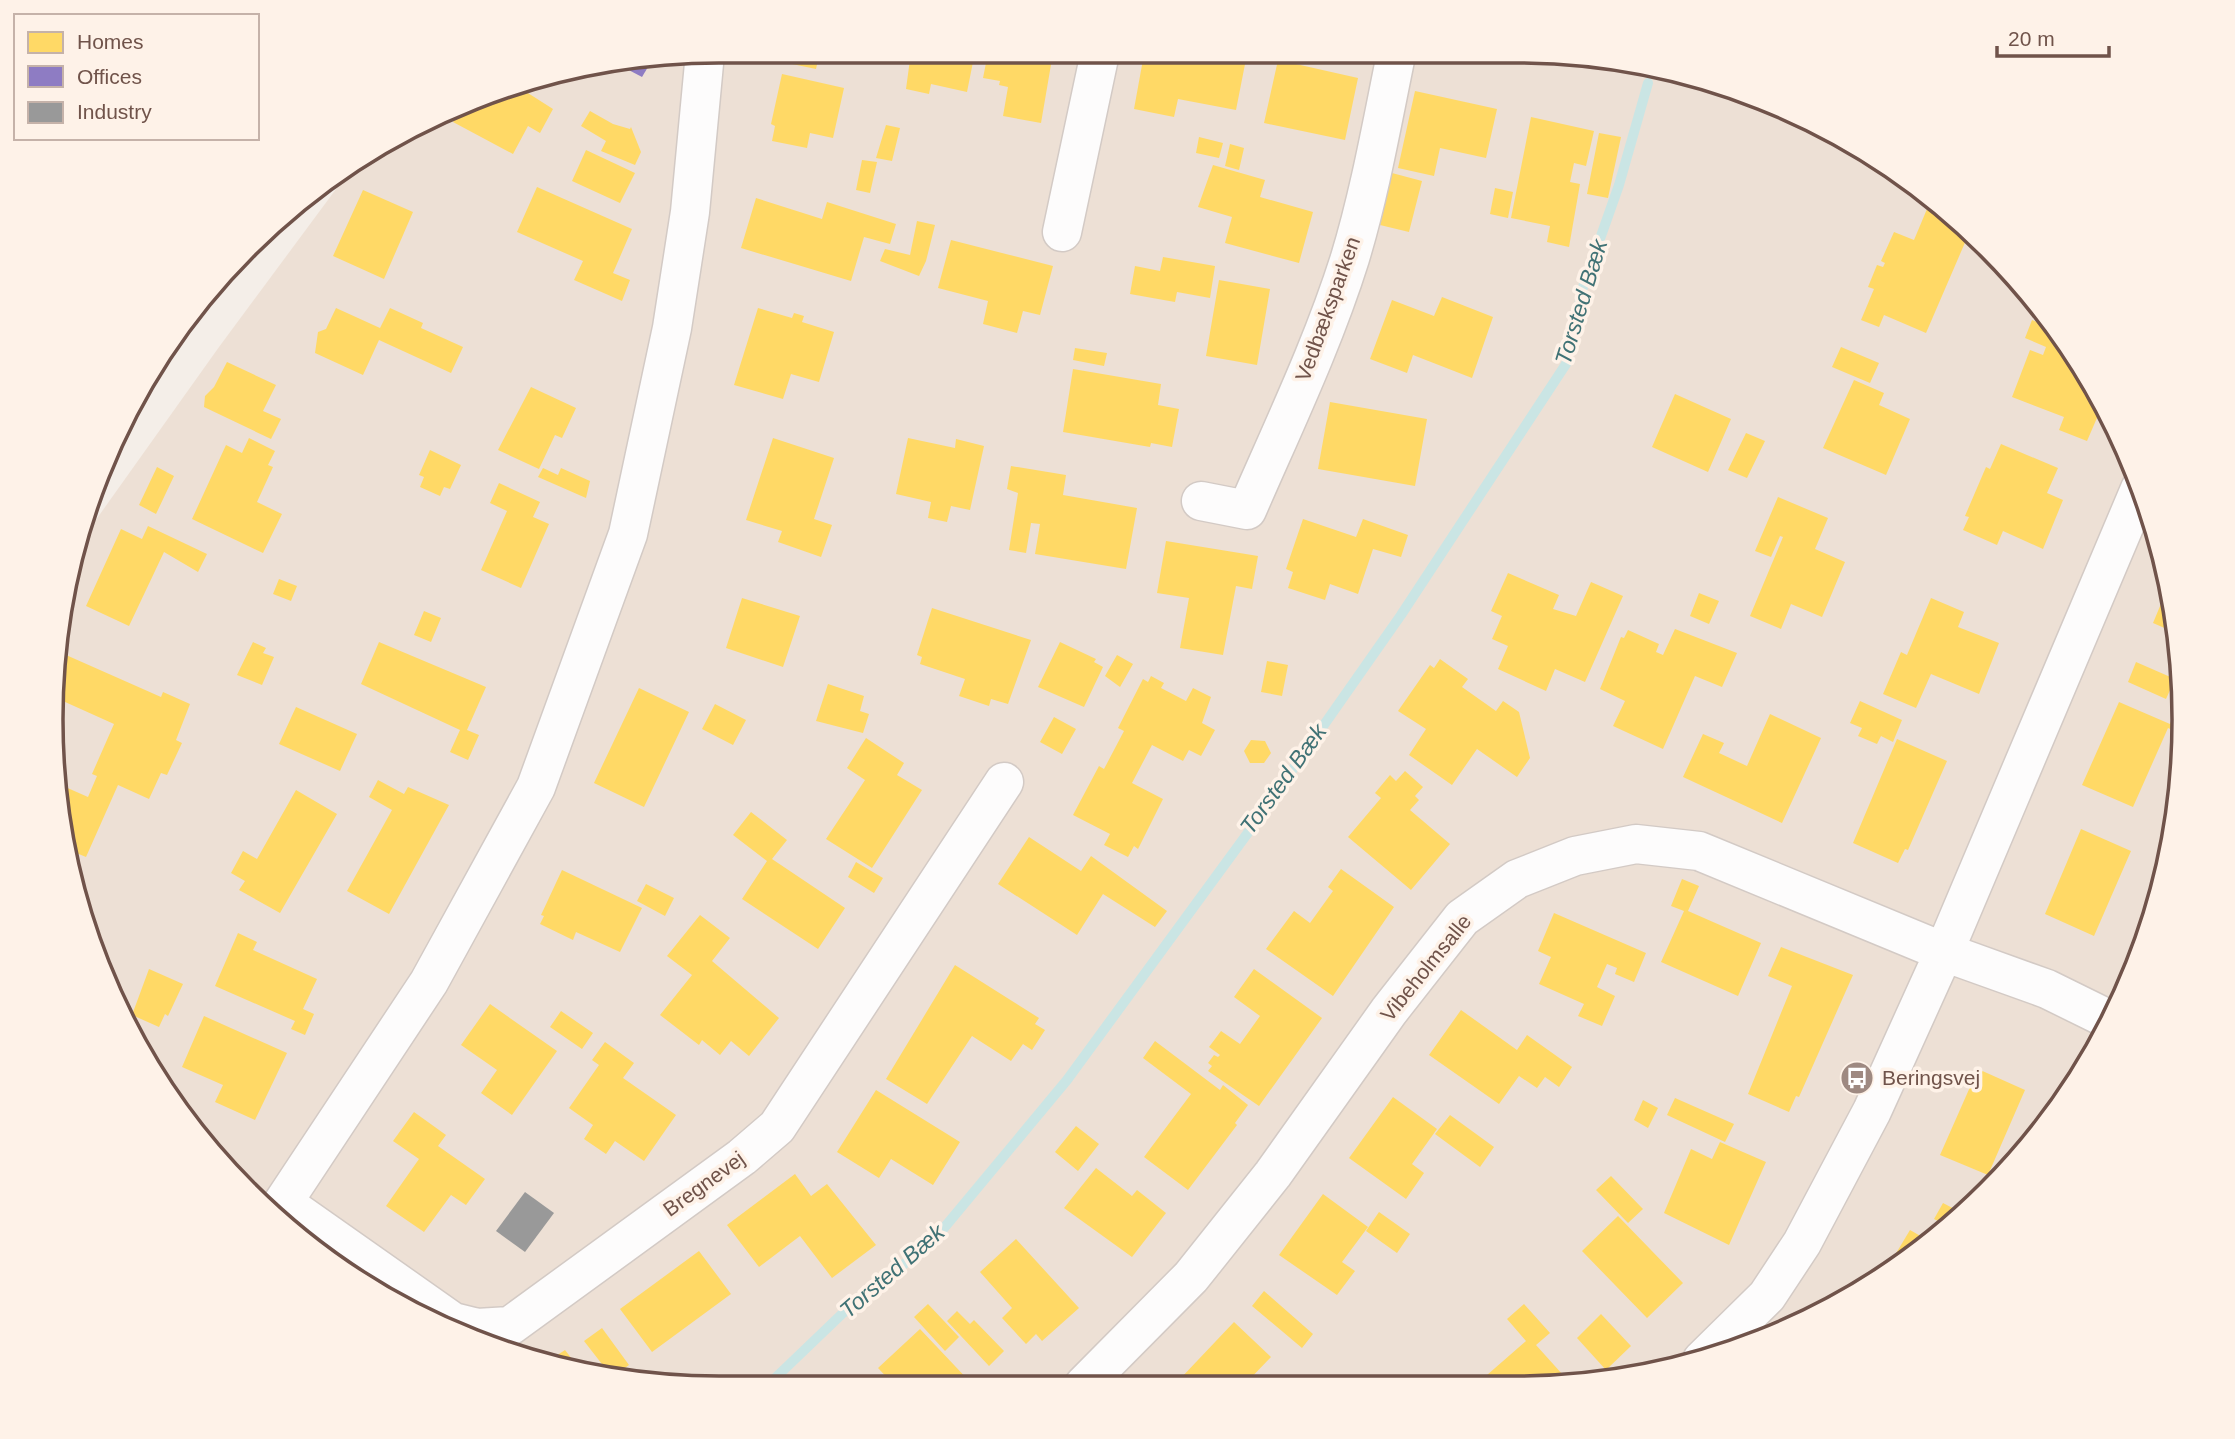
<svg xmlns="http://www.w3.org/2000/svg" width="2235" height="1439" viewBox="0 0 2235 1439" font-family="Arial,sans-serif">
  <rect width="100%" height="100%" fill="#f4eee8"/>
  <path fill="#ede0d5" d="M720,51L1603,57L1772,102L1956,216L2046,312L2115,423L2161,546L2183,675L2179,806L2149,934L2095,1054L2019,1160L1923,1250L1812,1319L1688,1366L1559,1387L633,1383L463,1337L279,1223L141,1054L73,892L52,676L78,545L219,347L359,158L505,86Z"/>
  <path fill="#ffd966" d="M775,51H820L816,69L773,60Z
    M911,52H970L968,61L973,62L967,92L931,84L929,94L906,89Z
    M988,53H1053L1041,123L1003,116L1008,87L999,85L1000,81L983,78Z
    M1144,54L1206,57V54H1247L1236,110L1178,99L1174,117L1134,109Z
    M1278,60L1358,78L1345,140L1264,123Z
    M782,74L844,88L833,138L810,133L807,148L772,141L775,126L771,124Z
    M519,84L520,88L553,109L540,133L528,126L513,154L453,122L461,108L505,86Z
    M1415,91L1497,109L1486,158L1440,148L1434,176L1398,168Z
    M590,111L613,124L630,129L631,127L641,152L635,165L601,151L606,141L581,126Z
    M1531,117L1594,131L1586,166L1574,163L1570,182L1580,184L1569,247L1547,242L1550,226L1511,218Z
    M886,125L900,128L892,161L876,158Z
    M1599,133L1621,137L1608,198L1587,194Z
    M1199,137L1223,143L1219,158L1196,153Z
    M1230,144L1244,148L1239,170L1225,166Z
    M586,150L635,173L620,203L572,181Z
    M862,160L877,162L870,193L856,190Z
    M1213,165L1265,180L1260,197L1313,212L1299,263L1225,243L1232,217L1198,207Z
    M1392,173L1422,181L1409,232L1380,225Z
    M537,187L632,229L613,273L630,280L622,301L574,280L583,261L517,232Z
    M1495,188L1513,192L1508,218L1490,214Z
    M363,190L413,212L384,279L333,256Z
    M756,198L822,219L827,202L896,224L890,244L864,237L851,281L741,248Z
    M1927,209L1964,225L1970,231L1926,333L1884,315L1879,327L1861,320L1874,289L1868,287L1877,265L1883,267L1885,263L1881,261L1894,232L1914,240Z
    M917,221L935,225L926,261L919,276L880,261L885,249L910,255Z
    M951,240L1053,266L1040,315L1023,311L1017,333L983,324L988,301L938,288Z
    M1163,257L1215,266L1210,298L1177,292L1175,302L1130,294L1135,266L1160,271Z
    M1219,280L1270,289L1257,365L1206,356Z
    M1442,297L1493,317L1472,378L1413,355L1407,373L1370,359L1392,300L1434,316Z
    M336,308L380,328L390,308L423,323L421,328L463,347L451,373L379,340L363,375L315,353L318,332L326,329Z
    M758,308L792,318L794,313L804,316L802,322L834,332L819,382L791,374L783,399L734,385Z
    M2032,320L2052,328L2053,324L2076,360L2073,367L2082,371L2103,404L2087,441L2059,430L2064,417L2012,397L2030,350L2043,355L2046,347L2025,338Z
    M1841,347L1879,363L1870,383L1832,367Z
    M1075,348L1107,353L1104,366L1073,360Z
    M227,362L276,385L263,411L281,419L271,439L204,407L205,396L214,387Z
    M1073,369L1161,384L1158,405L1179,409L1172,447L1151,443L1150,447L1063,432Z
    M1854,380L1884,393L1879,405L1910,419L1886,475L1823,448Z
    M531,387L576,408L562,438L555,435L539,469L498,450Z
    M1675,394L1731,419L1708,472L1652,447Z
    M1330,402L1427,419L1415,486L1318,469Z
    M1746,433L1765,441L1747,478L1728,470Z
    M249,438L275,451L268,465L273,467L257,502L282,514L263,553L192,519L226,445L242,453Z
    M773,438L834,458L814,519L832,525L821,557L778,542L782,531L746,520Z
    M908,438L955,448L956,439L984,446L970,510L951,506L947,522L928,518L931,502L896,494Z
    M2001,444L2058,468L2047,493L2063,500L2043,549L2003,531L1997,545L1963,530L1969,517L1965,516L1986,467L1990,469Z
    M430,450L461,465L450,489L444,487L440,496L420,487L424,477L419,475Z
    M1011,466L1066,475L1063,495L1137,508L1126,569L1035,554L1040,524L1031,523L1026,553L1009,550L1018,493L1007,489Z
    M157,467L174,476L156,514L139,505Z
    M543,468L558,475L561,468L590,481L586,498L538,477Z
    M499,483L540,502L533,517L549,524L521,588L481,570L507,511L490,503Z
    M1778,497L1828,518L1815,549L1845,562L1822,617L1791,604L1781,629L1750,616L1783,537L1780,536L1771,557L1755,551Z
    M1303,519L1356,537L1363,519L1408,535L1401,557L1373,549L1358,594L1330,584L1325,600L1288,588L1293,572L1286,569Z
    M148,526L207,554L198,572L164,552L129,626L86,606L121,529L142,539Z
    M1166,541L1258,556L1252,589L1236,586L1223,655L1180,648L1189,598L1157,593Z
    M1508,573L1559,595L1553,609L1576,616L1591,582L1623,596L1585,682L1555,669L1546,691L1498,669L1508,646L1492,639L1502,616L1491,611Z
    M279,579L297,586L291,601L273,594Z
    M2168,587L2171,603L2176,633L2153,623Z
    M1699,593L1719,601L1709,624L1690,616Z
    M742,598L800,616L783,667L726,648Z
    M1931,598L1964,612L1958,627L1999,643L1979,694L1931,674L1916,708L1883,694L1901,652L1907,655Z
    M932,608L1031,640L1008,704L991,699L989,706L959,696L965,679L920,664L922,657L917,655Z
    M424,611L441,618L431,642L414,635Z
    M1675,629L1737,653L1722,687L1695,676L1663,749L1613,726L1625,701L1600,689L1621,637L1624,638L1628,630L1659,644L1656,652L1663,655Z
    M253,642L266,648L263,653L274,657L262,685L237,675Z
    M379,642L486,687L467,730L479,735L468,760L450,752L460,730L361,684Z
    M1060,642L1096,659L1094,662L1103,667L1084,707L1038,687Z
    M57,651L161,697L163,692L190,704L176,740L182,743L167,775L161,773L149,799L118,785L86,857L69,850L63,786L88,797L97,776L92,774L114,724L54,697L52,676Z
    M1117,655L1133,664L1120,687L1105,676Z
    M1440,659L1468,679L1462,687L1496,711L1503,701L1519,712L1530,758L1517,777L1477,749L1452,785L1409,755L1426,729L1398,711L1430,665L1434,668Z
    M1267,661L1288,665L1282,696L1261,692Z
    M2136,662L2175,679L2166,699L2128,682Z
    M1151,676L1164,683L1161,688L1186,701L1193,688L1211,697L1202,723L1215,730L1201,756L1189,750L1183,761L1152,745L1132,783L1163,799L1138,849L1134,846L1128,857L1104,845L1110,834L1073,815L1099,766L1104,769L1124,731L1118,728L1143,679L1148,682Z
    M828,684L864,696L860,711L869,714L863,733L816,721Z
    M639,688L689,712L644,807L594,783Z
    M1860,701L1902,720L1893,742L1881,736L1877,744L1858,736L1862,728L1850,723Z
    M2119,702L2170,724L2178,706L2182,707L2181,734L2168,728L2133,807L2082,785Z
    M715,704L746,720L733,745L702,729Z
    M296,707L357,734L340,771L279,744Z
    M1770,714L1821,738L1782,823L1683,777L1703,734L1724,743L1719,753L1747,766Z
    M1054,717L1076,729L1062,754L1040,742Z
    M866,738L904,763L897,775L922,790L872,868L826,839L865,780L847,768Z
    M1897,739L1947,761L1908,850L1905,849L1898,863L1853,843Z
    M1251,740L1265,741L1271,753L1264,763H1250L1244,751Z
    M1405,771L1423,787L1415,796L1419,800L1410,810L1450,844L1411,890L1348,837L1381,798L1375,793L1390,775L1396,781Z
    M378,780L404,794L408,787L449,805L389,914L347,891L392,810L369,797Z
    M296,790L337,814L280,913L239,890L245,881L231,873L243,851L257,859Z
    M751,812L787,840L772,859L845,908L818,949L742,899L767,861L733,835Z
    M2081,829L2131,851L2094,936L2045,914Z
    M1029,837L1081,871L1091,856L1167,911L1155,927L1103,894L1077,935L998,884Z
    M856,862L883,878L874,893L848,877Z
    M1341,869L1394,907L1333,996L1266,949L1294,911L1310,923L1333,891L1328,887Z
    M562,870L642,908L620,952L576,932L573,940L540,924L544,916L541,915Z
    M1682,879L1699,886L1688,911L1761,943L1738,996L1661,962L1684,911L1671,906Z
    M646,884L674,898L665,916L637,901Z
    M1554,913L1646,953L1634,982L1615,974L1617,968L1607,964L1597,987L1615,996L1602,1026L1578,1016L1584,1004L1539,984L1551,957L1538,951Z
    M700,915L730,938L712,961L779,1018L749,1056L731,1041L720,1055L702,1040L699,1045L660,1015L692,975L667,956Z
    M238,933L257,942L253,950L317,979L303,1009L314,1014L305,1035L291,1029L295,1021L215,986Z
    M1781,947L1853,975L1799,1097L1796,1096L1789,1112L1748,1094L1792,986L1768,976Z
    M955,965L1039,1018L1035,1024L1045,1030L1032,1050L1023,1044L1011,1061L972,1036L927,1104L886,1079Z
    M149,969L183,984L168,1016L165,1014L159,1027L132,1015Z
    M1254,969L1322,1018L1259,1106L1208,1071L1212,1066L1208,1063L1214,1055L1218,1057L1220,1055L1209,1047L1221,1031L1240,1044L1260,1016L1234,997Z
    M490,1004L557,1051L512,1115L481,1093L497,1070L461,1045Z
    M1461,1010L1517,1050L1527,1035L1572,1067L1559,1087L1545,1077L1537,1088L1519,1076L1499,1104L1429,1055Z
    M561,1011L593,1033L582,1049L550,1027Z
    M204,1016L287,1053L255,1120L215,1102L223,1085L182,1067Z
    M1155,1041L1220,1090L1223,1085L1248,1105L1235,1123L1237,1125L1188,1190L1144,1157L1191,1094L1143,1058Z
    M605,1042L634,1063L623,1078L676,1115L644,1161L615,1141L606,1154L584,1139L593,1125L569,1108L599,1065L592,1060Z
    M1978,1069L2025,1090L1988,1175L1940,1155Z
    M876,1090L960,1142L933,1185L891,1159L879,1178L837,1152Z
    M1393,1097L1437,1129L1412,1164L1424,1173L1406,1199L1349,1158Z
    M2058,1097L2062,1099L2051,1114H2050Z
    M1675,1098L1734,1124L1725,1142L1667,1115Z
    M1643,1100L1658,1108L1648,1128L1634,1120Z
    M414,1112L446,1135L438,1146L485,1179L466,1205L451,1195L424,1232L386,1206L419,1159L393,1141Z
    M1450,1115L1494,1147L1480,1167L1435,1134Z
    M1076,1126L1099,1144L1078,1171L1055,1152Z
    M1720,1142L1766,1162L1729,1245L1664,1213L1691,1149L1712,1159Z
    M1096,1168L1132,1196L1137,1190L1166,1213L1132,1257L1064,1208Z
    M795,1174L811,1196L827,1184L876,1245L832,1278L800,1236L759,1267L727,1225Z
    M1611,1176L1643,1209L1628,1223L1596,1190Z
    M1323,1194L1368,1227L1342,1262L1355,1271L1337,1295L1279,1255Z
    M1943,1203L1962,1213L1948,1226L1934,1219Z
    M1379,1212L1410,1234L1397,1253L1366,1231Z
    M1618,1216L1683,1283L1647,1318L1582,1251Z
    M1910,1230L1931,1242L1883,1275Z
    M1016,1239L1079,1308L1042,1341L1036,1334L1026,1344L1002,1318L1012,1308L980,1272Z
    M699,1251L731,1294L652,1352L620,1309Z
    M1858,1280L1867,1285L1848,1296Z
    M1264,1291L1313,1334L1302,1348L1252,1306Z
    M928,1304L959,1337L945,1351L914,1317Z
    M1524,1304L1550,1333L1536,1345L1563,1375L1550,1387L1482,1386L1479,1382L1526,1341L1507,1319Z
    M957,1311L970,1324L974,1320L1004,1351L989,1366L947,1321Z
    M1601,1314L1631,1346L1606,1370L1577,1338Z
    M1234,1322L1271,1357L1244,1385H1185L1179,1380Z
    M602,1328L629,1365L612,1377L584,1341Z
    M920,1329L972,1384H893L878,1368Z
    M565,1350L579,1368L550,1360Z"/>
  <path fill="#8e7cc3" d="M651,62L642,77L623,67Z"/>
  <path fill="#999" d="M525,1192L554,1213L525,1252L496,1231Z"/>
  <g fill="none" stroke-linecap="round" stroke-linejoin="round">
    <path stroke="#cae5e4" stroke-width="10" d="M770,1383L843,1313L934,1240L1067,1080L1258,819L1401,615L1566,364L1583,287L1619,185L1648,83"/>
    <defs>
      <path id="minor" d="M1062,232L1100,53
        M1201,501L1247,510C1283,427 1323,344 1350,258C1370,192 1382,123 1396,55
        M284,1203L453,1322L477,1328L510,1326L742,1157L777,1127L1004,782
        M274,1216L429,982L536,787L628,534L672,328L690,212L705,53
        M1702,1360L1767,1296L1802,1243L1872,1111L1944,952L2140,489
        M1084,1385L1191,1277L1273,1174L1389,1011L1462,918L1517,879L1575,856L1636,844L1699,851L1944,952L2047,989L2110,1020"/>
    </defs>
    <use href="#minor" stroke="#d3cac5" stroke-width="41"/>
    <use href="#minor" stroke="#fdfcfc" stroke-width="38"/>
  </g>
  <defs>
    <symbol id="bus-disc" viewBox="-11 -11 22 22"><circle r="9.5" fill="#9e8981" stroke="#fef2e8"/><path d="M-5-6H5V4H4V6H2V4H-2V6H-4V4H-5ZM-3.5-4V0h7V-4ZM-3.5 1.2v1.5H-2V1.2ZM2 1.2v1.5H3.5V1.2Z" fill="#fff"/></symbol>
  </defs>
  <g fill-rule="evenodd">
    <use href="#bus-disc" x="1838" y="1059" width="38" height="38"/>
  </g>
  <g text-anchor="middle" stroke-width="7" stroke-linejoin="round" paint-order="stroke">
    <g font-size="21" fill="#70534a" stroke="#fef2e8">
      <text transform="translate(1328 309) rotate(-70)" y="7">Vedbæksparken</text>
      <text transform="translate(1426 968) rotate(-51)" y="7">Vibeholmsalle</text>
      <text transform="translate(704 1184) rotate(-36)" y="7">Bregnevej</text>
    </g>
    <g font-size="21" fill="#70534a" stroke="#fef2e8" text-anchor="start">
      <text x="1882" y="1085">Beringsvej</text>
    </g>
    <g font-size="23" font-style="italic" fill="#407275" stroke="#fef2e8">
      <text transform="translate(1581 302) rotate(-73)" y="8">Torsted Bæk</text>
      <text transform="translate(1283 779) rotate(-54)" y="8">Torsted Bæk</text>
      <text transform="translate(892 1271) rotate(-41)" y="8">Torsted Bæk</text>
    </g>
  </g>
  <path d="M0 0H2235V1439H0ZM719 63H1516A656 656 0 0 1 2172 719V720A656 656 0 0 1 1516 1376H719A656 656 0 0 1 63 720V719A656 656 0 0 1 719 63Z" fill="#fef2e8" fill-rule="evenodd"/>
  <path fill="none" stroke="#70534a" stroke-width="3.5" d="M719 63H1516A656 656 0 0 1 2172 719V720A656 656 0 0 1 1516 1376H719A656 656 0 0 1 63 720V719A656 656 0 0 1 719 63Z"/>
  <rect x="14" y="14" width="245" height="126" fill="#fef2e8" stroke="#c5b2a9" stroke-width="2"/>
  <rect x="28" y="32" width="35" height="21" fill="#ffd966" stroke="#c5b2a9" stroke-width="2"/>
  <text x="77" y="49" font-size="21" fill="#70534a">Homes</text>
  <rect x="28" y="66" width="35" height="21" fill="#8e7cc3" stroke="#c5b2a9" stroke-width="2"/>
  <text x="77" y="84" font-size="21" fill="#70534a">Offices</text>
  <rect x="28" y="102" width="35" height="21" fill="#999999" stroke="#c5b2a9" stroke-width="2"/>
  <text x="77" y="119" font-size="21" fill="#70534a">Industry</text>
  <path d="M1997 46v10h112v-10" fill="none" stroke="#70534a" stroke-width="3.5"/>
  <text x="2008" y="46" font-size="21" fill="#70534a" stroke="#fef2e8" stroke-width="5" paint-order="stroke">20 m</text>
</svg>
